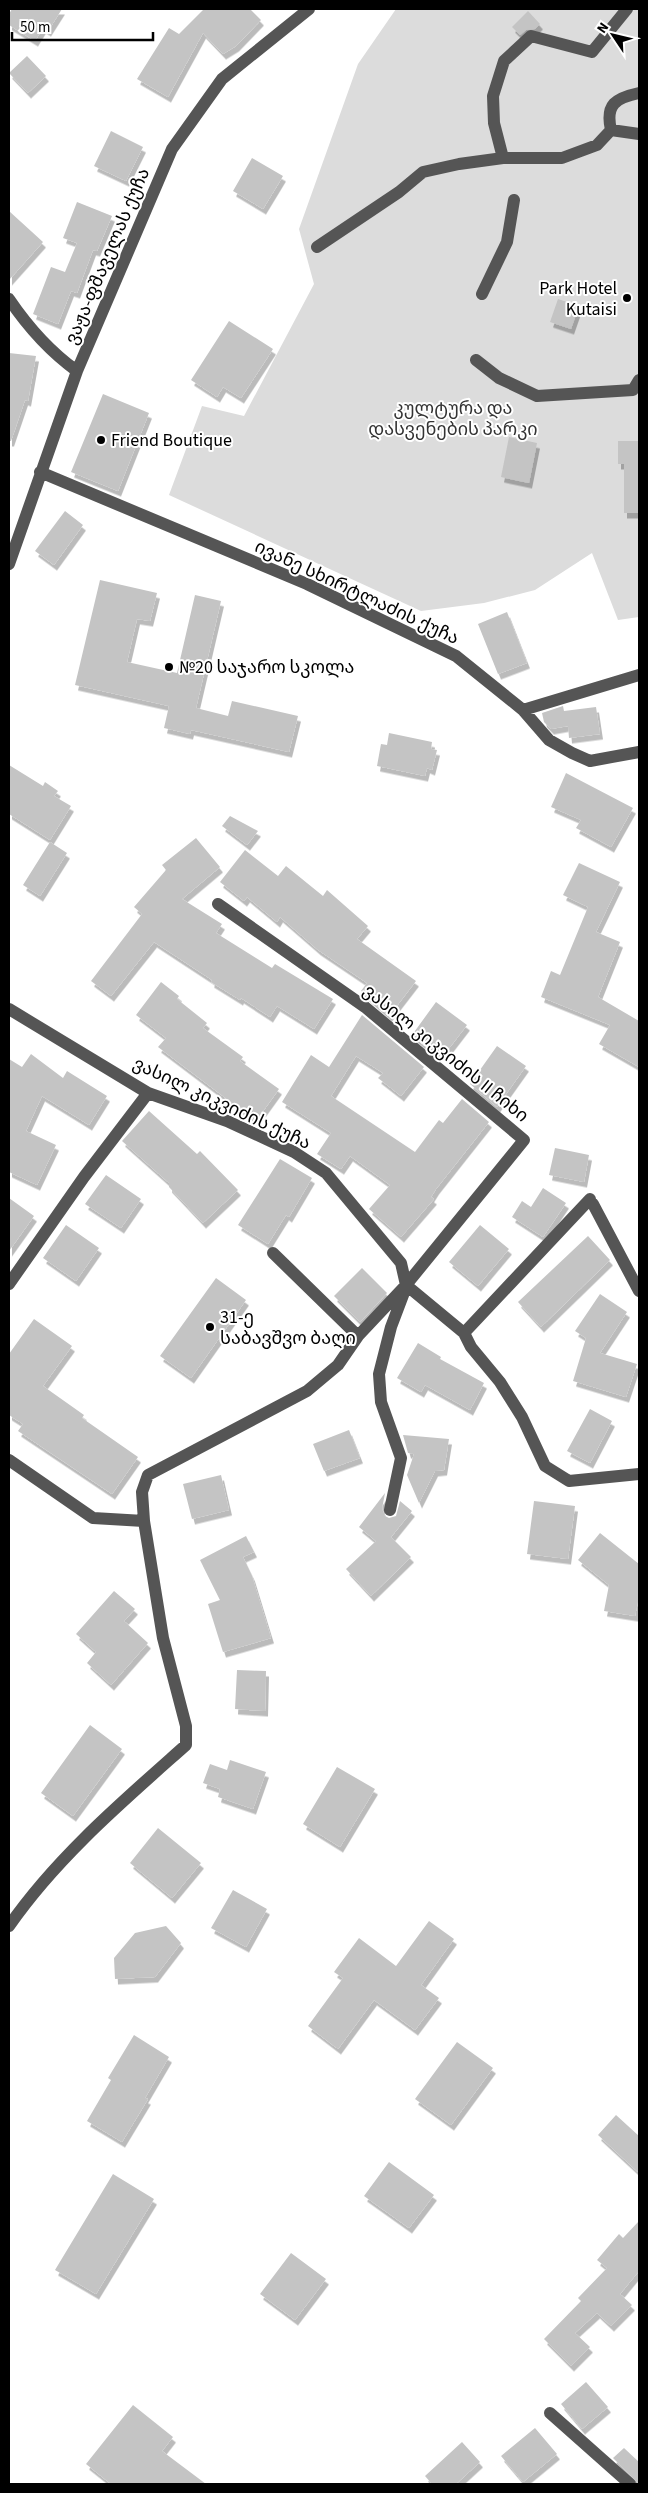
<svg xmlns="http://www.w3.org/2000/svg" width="648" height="2493" viewBox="0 0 648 2493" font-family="'Source Sans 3','Noto Sans Georgian',sans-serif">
  <defs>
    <filter id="shadow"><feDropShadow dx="3" dy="5.5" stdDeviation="0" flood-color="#0004"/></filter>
  </defs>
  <rect width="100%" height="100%" fill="#fff"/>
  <path fill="#dcdcdc" d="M396,9H639V617L618,620L592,553L535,590L484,603L421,611L169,495L202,406L244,416L314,284L299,229L358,64Z"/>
  <path fill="#c4c4c4" filter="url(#shadow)" d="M12,9H62L48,31L43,28L35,41L9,25V14Z
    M204,9H250L261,20L236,46L223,54L203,33L168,97L137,79L169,28L179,34Z
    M528,11L540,24L535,29L526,30L520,35L512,27Z
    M27,56L46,76L28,93L9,73Z
    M111,131L143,147L126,181L94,166Z
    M252,158L283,176L263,209L233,191Z
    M77,202L112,216L97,251L93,250L77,293L71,291L58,324L33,314L51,267L65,272L77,243L63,238Z
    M9,211L43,242L9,280Z
    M558,299L579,306L571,329L550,322Z
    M229,321L273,349L241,398L223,387L217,397L191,380Z
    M9,353L36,356L28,401L25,400L11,441H9Z
    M103,394L149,413L118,491L71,472Z
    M509,437L537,443L529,483L501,477Z
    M618,441H638L639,445V513H624V464H618Z
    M65,511L83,525L54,565L35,551Z
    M100,580L157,593L150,621L137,619L127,662L177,673L195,595L221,601L196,708L228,716L232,701L298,716L289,752L191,730L190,734L164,728L169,706L75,685Z
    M507,612L527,663L498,674L478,624Z
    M563,706L564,711L596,707L600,734L569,738L568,726L551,729L544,722L542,713Z
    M389,733L432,742L431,749L437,750L432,770L427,768L425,776L377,766L381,744L387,745Z
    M9,765L43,786L45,782L58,791L54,796L71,806L50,840L9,814Z
    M566,773L633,808L611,847L576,828L581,820L551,807Z
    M230,816L258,831L247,845L222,826Z
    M196,838L220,867L182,899L222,924L216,933L272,968L275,964L333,999L314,1029L277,1006L270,1017L241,998L240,1000L211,982L212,980L154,942L111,996L91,981L142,914L134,907L166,870L162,865Z
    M50,842L67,853L40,896L23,885Z
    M245,850L278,876L286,866L323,896L327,890L368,926L357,939L416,981L389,1016L361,991L367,983L318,950L280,917L277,922L247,897L244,901L220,882Z
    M579,863L620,882L596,932L620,942L598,997L639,1021V1067L599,1044L610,1025L541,997L551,971L560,975L588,907L563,895Z
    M161,982L179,996L177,999L207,1023L203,1028L243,1057L240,1061L279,1089L256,1121L158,1047L166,1038L136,1015Z
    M436,1002L467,1025L447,1051L440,1046L434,1054L412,1035Z
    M362,1015L424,1067L401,1096L378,1078L383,1073L356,1056L331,1096L415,1152L439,1120L443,1123L462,1099L489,1122L436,1189L431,1197L434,1199L401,1237L369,1209L390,1185L350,1156L341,1169L317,1154L331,1133L282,1102L311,1055L329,1067Z
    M497,1046L526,1066L497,1107L470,1084Z
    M31,1054L63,1078L67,1071L107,1096L89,1125L42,1096L26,1131L56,1145L37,1185L9,1172V1059L22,1067Z
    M149,1111L197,1154L200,1151L238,1190L203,1223L169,1187V1183L122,1141Z
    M555,1148L589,1155L584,1182L549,1175Z
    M280,1159L312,1178L289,1217L286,1215L268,1244L238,1225Z
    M106,1175L141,1199L121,1228L85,1204Z
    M543,1188L566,1203L543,1237L512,1217L522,1201L531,1207Z
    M9,1198L34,1216L9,1251Z
    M66,1225L99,1248L76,1281L43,1258Z
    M480,1225L509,1249L478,1286L449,1262Z
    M588,1236L610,1260L541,1327L518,1302Z
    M362,1268L387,1293L360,1322L334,1296Z
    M216,1278L246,1300L191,1378L160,1356Z
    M600,1294L627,1312L600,1353L637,1364L626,1397L573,1381L586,1338L575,1331Z
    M34,1319L72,1346L43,1386L84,1415L82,1418L138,1457L112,1494L18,1431L23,1424L9,1415V1354Z
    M418,1343L441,1357L440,1359L484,1383L470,1410L425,1385L421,1392L397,1378Z
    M590,1409L612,1421L590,1463L567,1451Z
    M349,1430L360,1458L324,1471L313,1444Z
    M403,1435L449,1439L444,1470L435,1471L419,1503L407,1475L414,1454L408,1453Z
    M221,1475L229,1510L192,1519L183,1484Z
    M385,1493L382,1509L385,1516L389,1518L396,1516L400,1501L412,1511L391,1537L411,1557L371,1596L346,1569L376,1541L359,1527Z
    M534,1501L575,1506L568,1559L527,1554Z
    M600,1533L639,1564V1597L635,1616L604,1611L609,1585L578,1560Z
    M246,1536L254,1552L243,1557L252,1576L271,1638L223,1652L208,1604L220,1600L200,1560Z
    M114,1591L135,1609L124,1621L148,1643L111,1685L87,1663L96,1652L76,1634Z
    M237,1670L266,1671L265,1711L235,1709Z
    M90,1725L122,1749L73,1816L41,1793Z
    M230,1760L266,1772L253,1809L218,1797L220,1789L203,1783L210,1764L227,1770Z
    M337,1767L375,1789L340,1847L303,1824Z
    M158,1828L201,1863L172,1898L130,1863Z
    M233,1890L267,1909L246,1947L211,1928Z
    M429,1921L454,1939L421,1985L439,1998L415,2030L374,2000L338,2049L308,2026L343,1978L334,1972L359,1938L396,1966Z
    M166,1926L181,1943L155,1977L115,1979L114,1958L135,1933Z
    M134,2035L169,2057L145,2098L148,2099L122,2142L87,2121L111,2080L108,2078Z
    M457,2042L493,2068L451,2125L415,2099Z
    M616,2115L639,2136V2173L598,2135Z
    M389,2162L434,2195L409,2228L364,2196Z
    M113,2174L154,2199L96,2294L55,2270Z
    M639,2221V2271L620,2294L632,2305L611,2326L597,2313L575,2333L590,2347L571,2366L544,2339L581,2301L578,2298L607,2268L597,2260L619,2234L623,2238Z
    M291,2253L326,2279L295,2320L260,2294Z
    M586,2382L608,2407L582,2429L561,2404Z
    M133,2405L173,2437L162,2451L206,2484H111L86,2464Z
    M535,2428L557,2454L523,2482L501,2456Z
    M462,2442L480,2462L456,2484H432L425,2476Z
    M624,2448L639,2462V2484L613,2458Z"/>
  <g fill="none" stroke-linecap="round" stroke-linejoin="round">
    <path stroke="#555" stroke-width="12" d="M611,130C605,104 616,98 639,93
      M611,130L639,134
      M503,158L494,123L493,96L504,61L531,36L592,52L627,9
      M317,247L399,192L423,172L459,164L503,158H562L597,145L611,130
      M482,294L507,242L514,200
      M9,299C28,327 49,351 77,371
      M476,360L499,378L537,396L633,390L639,380
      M40,472L307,584L456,656L523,710L549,740L572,753L590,761L639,752
      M9,564L77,371L172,149L222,79L309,9
      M523,710L639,675
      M9,1009L148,1093L227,1121L294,1152L326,1173L401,1263L406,1285L464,1333L471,1347L500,1382L522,1417L545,1466L569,1481L639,1474
      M593,1204L639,1291
      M273,1253L358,1336
      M9,1284L84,1177L148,1093
      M464,1333L590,1199
      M9,1460L93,1518L144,1521
      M390,1510L401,1458L381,1402L379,1374L391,1327L405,1290
      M9,1926C57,1857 123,1801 186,1745V1726L163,1638L144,1521L142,1492L148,1475L307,1391L338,1365L358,1336L406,1285L524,1140L365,1007L218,904
      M550,2413L630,2484"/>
  </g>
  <g fill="#000" stroke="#fff" stroke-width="2">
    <circle cx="627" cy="298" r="5"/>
    <circle cx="101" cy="440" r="5"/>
    <circle cx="169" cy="667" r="5"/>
    <circle cx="210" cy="1327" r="5"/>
  </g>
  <g text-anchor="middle" stroke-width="4" stroke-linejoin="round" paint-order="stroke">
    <g font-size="18" fill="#000" stroke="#fff">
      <text transform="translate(107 256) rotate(-67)" y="6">ვაჟა-ფშაველას ქუჩა</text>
      <text transform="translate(357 592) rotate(25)" y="6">ივანე სხირტლაძის ქუჩა</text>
      <text transform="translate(446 1053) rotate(39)" y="6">ვასილ კიკვიძის II ჩიხი</text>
      <text transform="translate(222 1103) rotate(25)" y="6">ვასილ კიკვიძის ქუჩა</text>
    </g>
    <g font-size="18" fill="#000" stroke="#fff" text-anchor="start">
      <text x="617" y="294" text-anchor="end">Park Hotel<tspan x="617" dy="21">Kutaisi</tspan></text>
      <text x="111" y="446">Friend Boutique</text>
      <text x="179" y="673">№20 საჯარო სკოლა</text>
      <text x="220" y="1323">31-ე<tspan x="220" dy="21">საბავშვო ბაღი</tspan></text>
    </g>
    <g font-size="18" fill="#333" stroke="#fff">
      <text x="453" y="414">კულტურა და<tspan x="453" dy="21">დასვენების პარკი</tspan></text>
    </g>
  </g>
  <rect width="648" height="2493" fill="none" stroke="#000000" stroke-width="20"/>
  <g transform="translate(613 35) rotate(305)" stroke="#ffffff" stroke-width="4" paint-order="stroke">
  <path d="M0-4L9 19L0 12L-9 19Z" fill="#000000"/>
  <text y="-8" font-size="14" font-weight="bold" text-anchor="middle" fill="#000000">N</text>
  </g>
  <path d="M12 32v8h141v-8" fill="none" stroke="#000000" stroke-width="2.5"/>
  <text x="20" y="32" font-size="15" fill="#000000" stroke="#ffffff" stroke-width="4" paint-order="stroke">50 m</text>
</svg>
